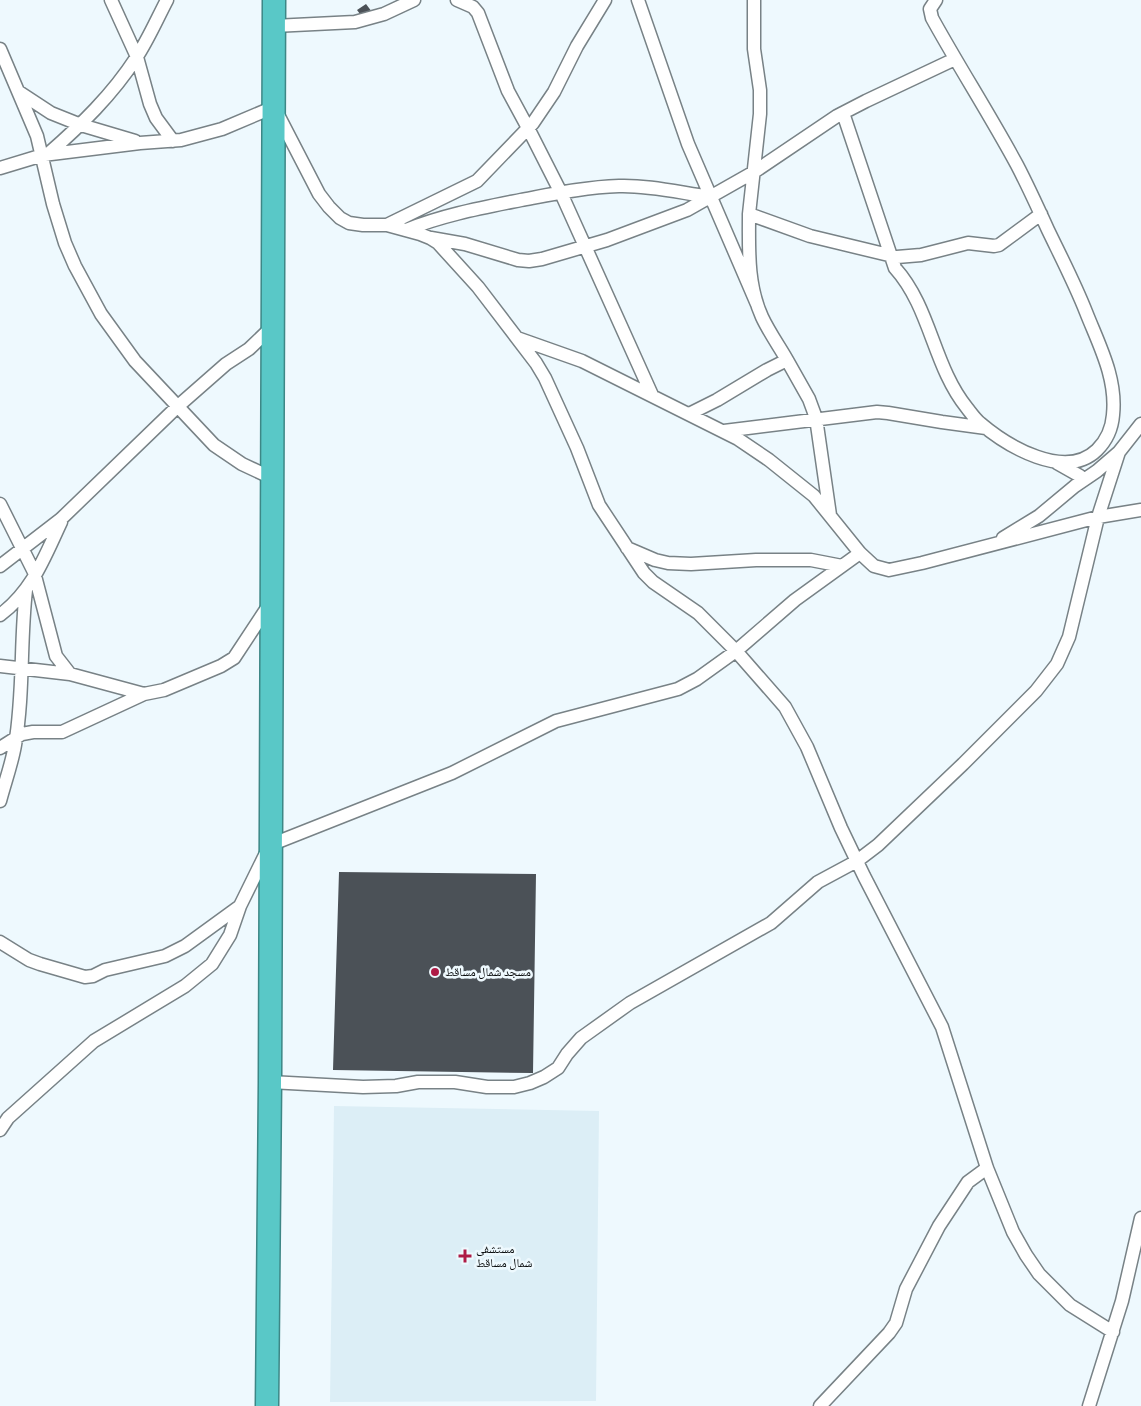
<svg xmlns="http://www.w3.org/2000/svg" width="1141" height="1406" viewBox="0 0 1141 1406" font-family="'PT Sans Narrow','Noto Naskh Arabic',sans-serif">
  <rect width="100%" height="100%" fill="#eef9fe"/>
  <path fill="#dceef6" d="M334,1106L599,1111L596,1401L330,1402Z"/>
  <path fill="#4b5157" d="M366,4L372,12L363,18L357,10Z
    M339,872L536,874L533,1073L333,1070Z"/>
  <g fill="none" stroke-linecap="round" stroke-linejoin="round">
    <defs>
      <path id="street" d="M111,0L137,57L150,104L156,118L173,141
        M457,0L473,7L478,13L508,91L528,128L561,193L652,395
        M638,0L688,144L757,304
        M754,0V49L760,90V114L749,214L810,236L897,257L921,255L968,243L994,246L999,245L1041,214
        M274,26L355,22L384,14L414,0
        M0,49L37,136L53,204L65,243L75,266L101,314L135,361L214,445L242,464L272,478
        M19,92L51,113L81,125L135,141
        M843,113L895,268C931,308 933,366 967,408C971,413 975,419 980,423C1007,446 1065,481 1097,450C1106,441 1112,428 1113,415C1117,378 1099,345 1086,312C1075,284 1061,257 1048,230C1038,208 1028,186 1017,165C990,115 959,67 932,18L930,9L936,0
        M48,154C81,125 112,95 136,58C148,40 157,19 167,0
        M0,168L43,155L140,143L181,140L222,129L274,107L319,194L329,207L340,218L349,223L363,225H387L420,234L430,238L438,243L478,287L536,363L545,378L577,448L599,505L644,573L653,582L698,613L736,651L785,707L807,747L841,828L864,876L942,1027L987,1168L1013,1232L1026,1255L1039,1274L1070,1305L1113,1332
        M387,225L477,181L533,123L554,92L577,46L605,0
        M406,230C443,215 481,208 521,200C553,194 586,187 619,186C649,185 681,193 711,197
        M431,238L465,244L518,260L529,261L542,259L607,240L687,210L754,172L837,116L866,101L955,59
        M517,338L582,361L738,439L769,460L814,496L860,553L874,566L889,570L922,563L1098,517L1141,510
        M787,360L809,399L816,418L830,515
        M689,414L717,400L767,370L787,360C779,346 769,332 762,317C747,284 749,249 749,214
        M724,431L877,412L888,413L942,422L986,428
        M1057,463L1080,476
        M0,504L34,572L56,656L70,674
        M1003,538L1039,516L1075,486L1097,471L1119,452L1141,424
        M627,548L655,560L668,563L691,564L756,560H811L842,566
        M0,566L61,519L177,407L226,364L249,349L273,326
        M0,615C33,590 44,558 61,522
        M0,666L70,674L144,694
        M0,748L22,734L33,732H62L144,694L164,690L221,666L234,658L269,605
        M0,801C5,782 12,763 15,745C24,694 20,641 26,590
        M0,942L29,960L40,964L85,977L93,976L105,970L165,956L185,946L240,906
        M270,1082L363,1087L396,1086L418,1082H455L487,1087H514L530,1083L544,1077L558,1068L567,1054L581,1038L630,1003L771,923L818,882L857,861L878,845L963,764L1036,691L1057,664L1069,637L1098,517L1119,452
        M0,1130L8,1118L94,1041L185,986L212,964L230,935L240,906L270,845L452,773L556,721L678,689L697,679L736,651L795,600L860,553
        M820,1406L889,1333L896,1323L906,1289L939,1226L968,1182L987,1168
        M1089,1406L1122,1301L1141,1218"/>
      <path id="highway" d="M267,1406L270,1082L274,0"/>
    </defs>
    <use href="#street" stroke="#788286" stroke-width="15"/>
    <use href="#highway" stroke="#3d8786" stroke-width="25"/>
    <use href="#street" stroke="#fff" stroke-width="12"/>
    <use href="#highway" stroke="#59c8c7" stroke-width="22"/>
  </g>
  <g fill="#ae1b46" stroke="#eef9fe" stroke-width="2">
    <circle cx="435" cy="972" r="5"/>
    <path d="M462.5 1248.5h5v5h5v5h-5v5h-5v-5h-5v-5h5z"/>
  </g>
  <g text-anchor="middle" stroke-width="5" stroke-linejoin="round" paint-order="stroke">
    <g font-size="12" fill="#0a0d0e" stroke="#eef9fe" text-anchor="start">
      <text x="445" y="976">مسجد شمال مساقط</text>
      <text x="476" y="1253">مستشفى<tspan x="476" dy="14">شمال مساقط</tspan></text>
    </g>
  </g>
</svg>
